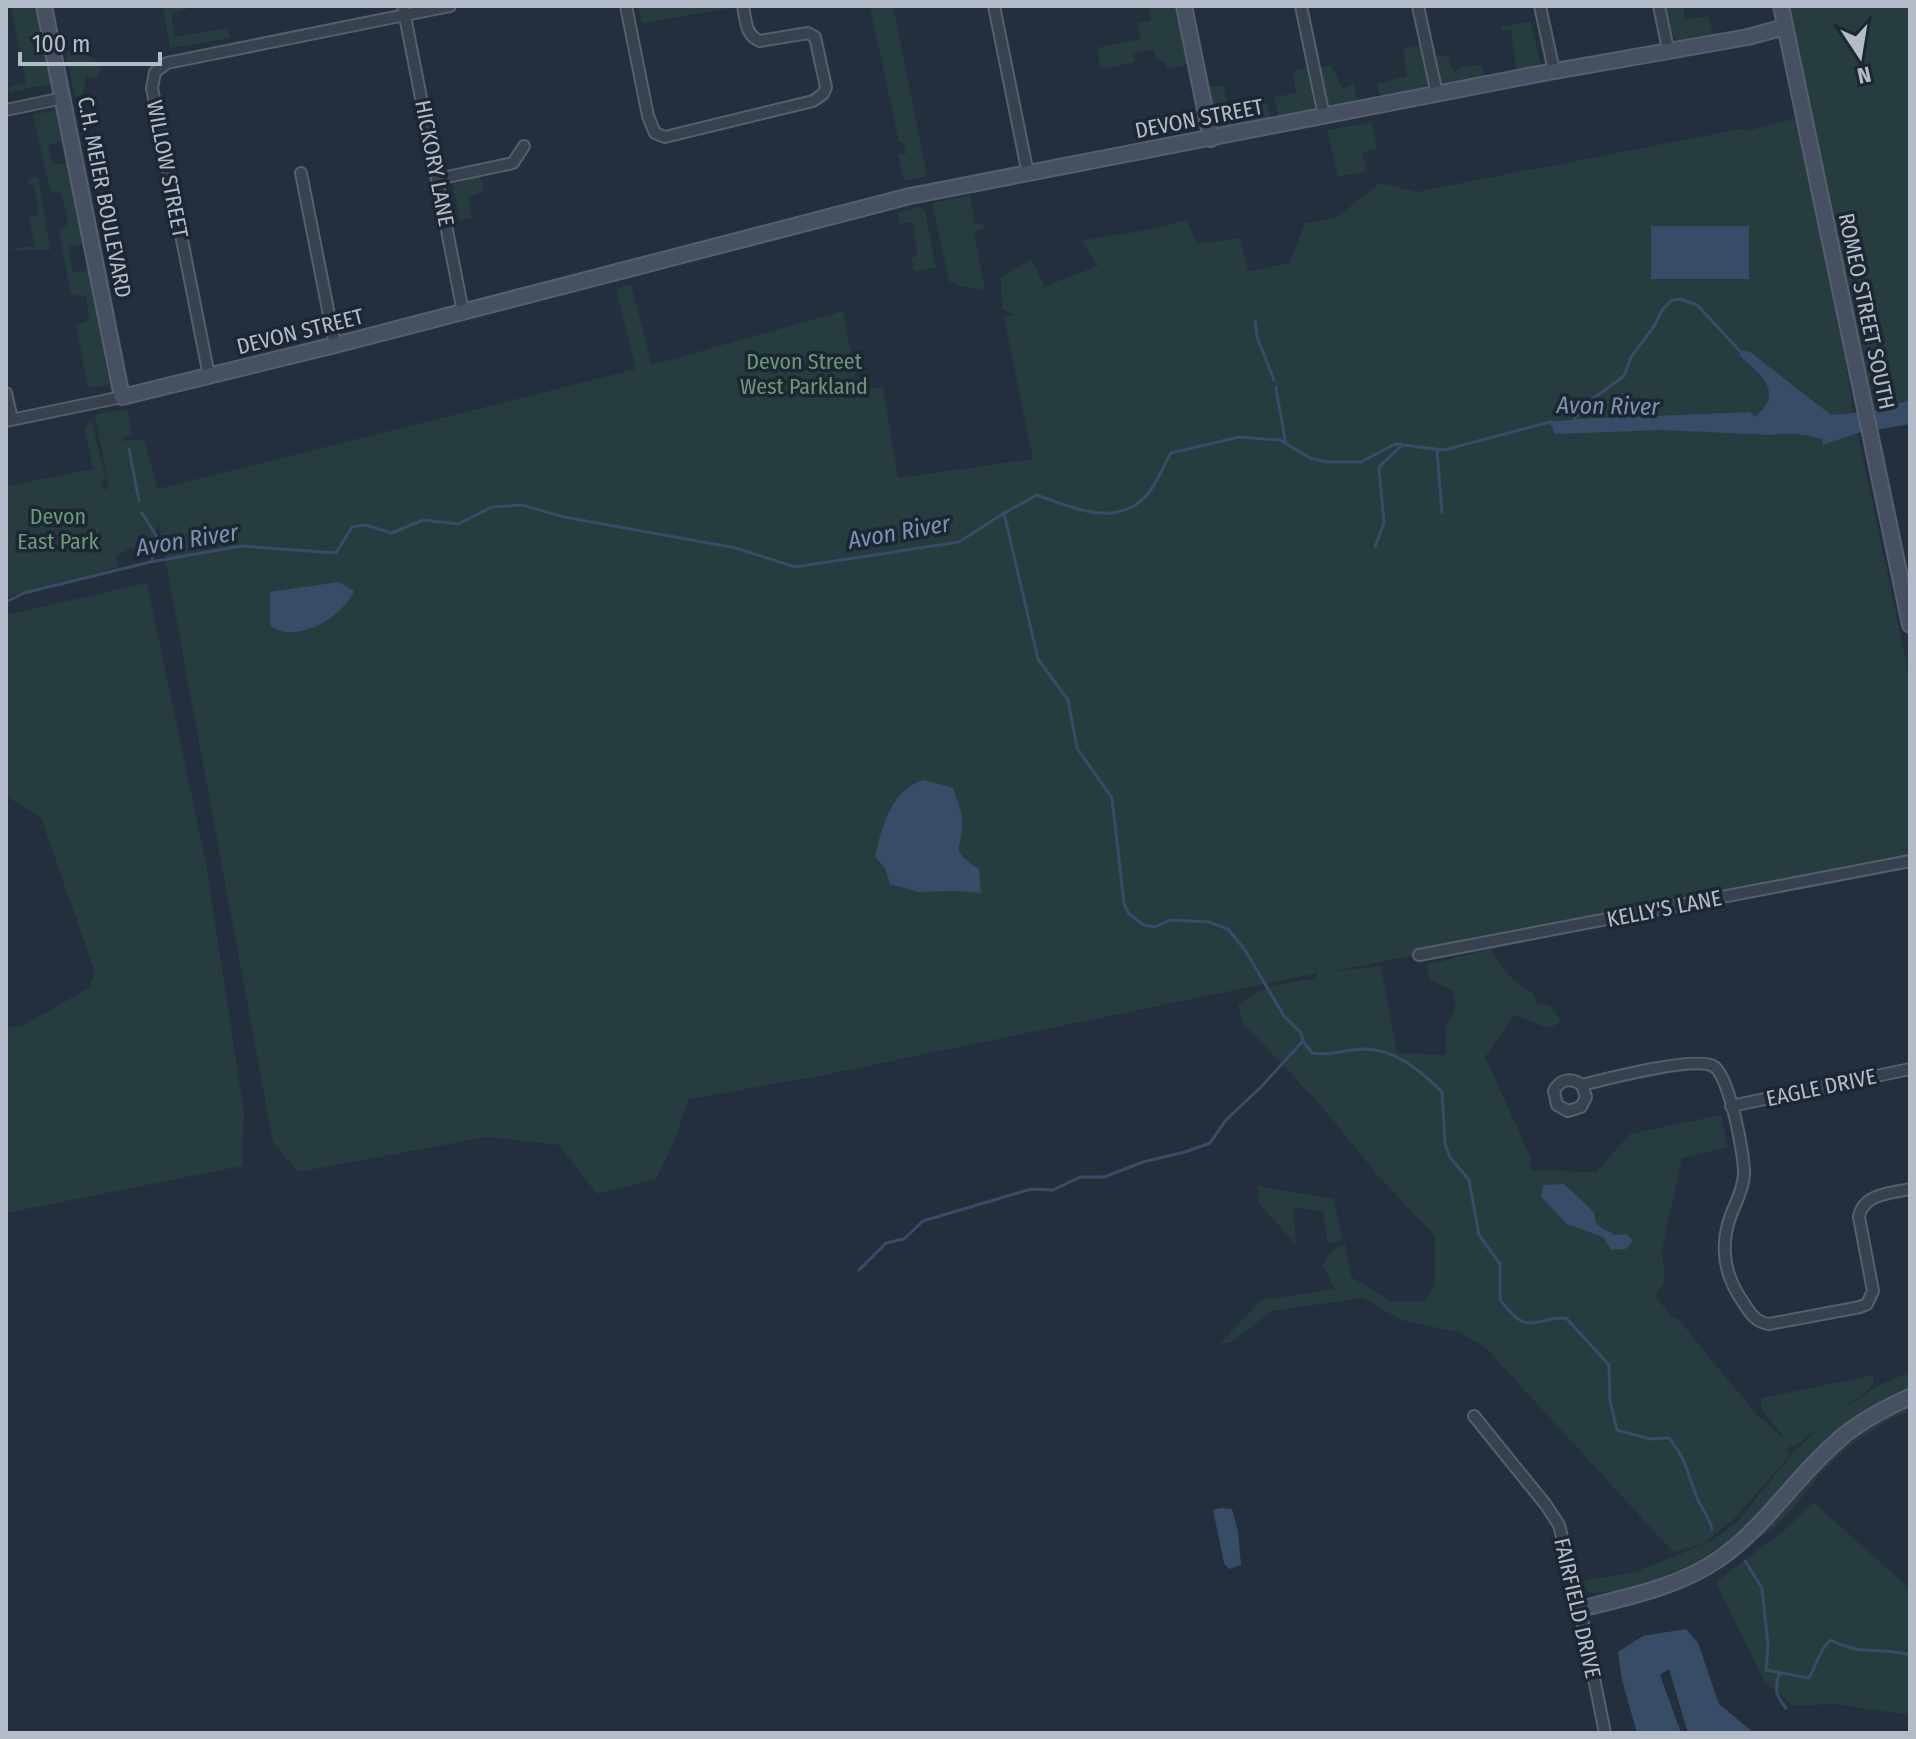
<svg xmlns="http://www.w3.org/2000/svg" width="1916" height="1739" viewBox="0 0 1916 1739" font-family="'Fira Sans Condensed',sans-serif">
  <rect width="100%" height="100%" fill="#242f3e"/>
  <path fill="#263c3f" d="M11,6H36L51,84L9,92V87L26,83Z
    M174,6H187V9L171,14L175,37L228,28L230,38L170,48L163,9Z
    M638,6H729V8L642,23Z
    M870,6H893L927,176L904,181L898,155L906,154L903,142H899Z
    M1149,6H1175L1188,64L1168,69L1164,62L1157,60L1153,49L1133,54L1135,62L1101,69L1097,48L1141,39L1137,23L1151,20Z
    M1665,6H1684L1685,20L1708,16L1713,36L1678,42L1670,29Z
    M1788,6H1910V400L1875,411L1821,170Z
    M1531,21L1541,66L1520,72L1516,66L1511,30L1501,31V27Z
    M1420,45L1428,82L1424,90L1381,99L1377,84L1407,76L1403,49Z
    M65,51L92,57L102,69L94,79L86,76L83,96L75,97Z
    M1434,54L1449,57L1451,68L1456,71L1460,70L1459,67L1481,65L1485,79L1446,86L1439,80Z
    M1331,66L1343,88L1354,84L1357,103L1332,108L1326,104L1319,68Z
    M1307,68L1314,106L1309,112L1279,118L1274,97L1296,93L1293,71Z
    M1224,86L1228,113L1219,117L1218,122L1249,116L1248,106L1267,103L1271,119L1217,128L1214,124L1206,90L1208,87Z
    M55,110L63,141L48,145L52,164L66,163L83,244L68,247L73,272L89,271L109,381L108,385L88,388L76,325L89,320L86,296L71,295L59,232L68,224L62,194L50,190L33,115Z
    M1789,120L1798,121L1843,350L1842,356H1845L1853,412L1910,679V855L1331,972L1381,966L1397,1053L1446,1055V1026L1456,1006L1453,991L1430,980L1427,965L1490,949L1512,979L1532,993L1537,1003L1550,1005L1562,1022L1548,1028L1515,1015L1485,1057L1531,1158L1530,1170L1596,1172L1630,1134L1721,1115L1728,1147L1682,1158L1662,1250L1665,1282L1655,1296L1671,1316L1679,1320L1756,1414L1785,1439L1761,1408L1762,1398L1873,1375L1874,1385L1839,1412L1875,1387L1910,1372V1390C1877,1403 1848,1420 1822,1444C1798,1467 1780,1494 1756,1517C1717,1556 1649,1593 1593,1593L1587,1591L1584,1581L1638,1571L1712,1541L1737,1522L1792,1454L1824,1422L1795,1447L1791,1445L1787,1450L1790,1455L1734,1519L1704,1543L1673,1552L1486,1348L1461,1333L1401,1320L1363,1298L1271,1311L1232,1342L1220,1344L1261,1300L1335,1289L1323,1265L1331,1251L1345,1244L1351,1277L1391,1301H1424L1435,1285V1236L1379,1177L1318,1102L1244,1024L1238,1006C1266,983 1281,984 1315,979L1318,973L824,1075L689,1099L673,1144L656,1179L597,1194L559,1145L487,1137L298,1172L273,1142L158,520L151,553L130,548L116,556L118,567L6,597V486L93,469L85,429L91,420L106,480L101,482L103,490L109,488L95,415L127,409L132,434L123,438L121,444L125,440H144L158,489L636,369L616,289L631,285L652,365L843,311L858,391L883,387L898,478L1033,459L1004,317L1015,315L1002,309L1001,278L1031,259L1045,286L1098,266L1081,241L1147,230L1187,220L1197,244L1240,238L1248,271L1290,263L1305,223L1336,218L1380,183L1416,192L1740,129L1748,131Z
    M1372,122L1377,149L1362,152L1367,171L1338,177L1327,130Z
    M480,176L484,191L468,197L472,218L460,220L453,184Z
    M38,177L50,250H6L35,246L29,218L39,214L34,184L28,185V180Z
    M970,195L975,224L984,223L985,228L974,232L985,291C973,286 959,289 949,281L933,208V203Z
    M921,207L925,211L936,268L915,271L911,258L917,256L913,222L900,224L898,213Z
    M147,583L206,864L244,1113L242,1166L6,1213V1028L25,1025L90,987L95,972L41,818L6,796V615Z
    M1258,1186L1334,1199L1342,1240L1328,1244L1323,1211L1293,1207L1296,1245L1259,1203Z
    M1910,1406V1411C1879,1423 1849,1444 1826,1468C1803,1493 1785,1525 1755,1540L1840,1450L1872,1426Z
    M1813,1502L1910,1589V1715L1833,1704L1794,1706L1765,1682L1716,1582L1787,1528Z"/>
  <path fill="#394c67" d="M1651,226H1749V279H1651Z
    M1739,350L1750,352L1831,415L1875,411L1910,400V424L1858,433L1823,445L1822,439C1805,434 1790,433 1772,435L1664,430L1555,434L1550,422L1578,419L1750,412L1755,417C1785,392 1761,375 1740,356Z
    M339,582L354,591C343,617 295,646 270,625V592Z
    M924,780L953,788C956,798 962,810 962,820C964,850 946,847 979,869L981,893L956,891L919,892L890,884L885,868L875,857C881,828 892,788 924,780Z
    M1564,1184L1594,1212L1596,1224L1614,1235L1627,1234L1633,1241L1626,1249L1611,1250L1603,1237L1567,1224L1541,1197L1543,1185Z
    M1221,1508L1232,1509L1238,1531L1241,1565L1229,1569L1224,1563L1213,1510Z
    M1686,1629L1698,1643L1719,1704L1754,1733H1688L1669,1669L1660,1675L1681,1733H1637L1622,1680L1618,1652L1643,1636Z"/>
  <g fill="none" stroke-linecap="round" stroke-linejoin="round">
    <path stroke="#394c67" stroke-width="3" d="M1255,321L1257,337L1274,380
      M1276,387C1278,405 1283,422 1285,441
      M1572,422L1587,403L1624,376L1631,357L1655,325L1662,310L1672,300L1680,299L1697,305L1739,350
      M129,449L139,501
      M1437,450L1442,513
      M142,513L157,537L152,560
      M1004,513L1038,659L1068,700L1077,748L1112,798L1124,904L1129,914L1144,925L1155,927L1170,920L1209,922L1228,929L1245,950L1284,1016L1301,1033L1303,1041L1312,1053C1329,1056 1344,1050 1361,1049C1393,1047 1421,1071 1442,1092L1445,1144L1450,1157L1469,1180L1479,1235L1500,1264V1300C1506,1306 1512,1316 1520,1320C1533,1329 1552,1314 1567,1319L1609,1365L1610,1401L1617,1430L1650,1439L1669,1438C1689,1462 1687,1476 1699,1502C1704,1512 1710,1518 1712,1530
      M1375,547L1384,523L1379,467L1401,446
      M6,602L24,593L150,562L241,546L336,553L352,527L365,525L392,533L423,520L458,524L492,507L522,505L564,517L736,548L795,567L959,542L1004,513L1037,495C1071,507 1115,528 1145,497C1156,486 1163,466 1171,453L1239,437L1280,440L1310,458L1326,462H1361L1395,444L1444,450L1550,422L1554,423
      M859,1270L886,1243L904,1239L923,1221L1031,1189L1053,1190L1080,1177H1104L1143,1162L1185,1152L1210,1143L1226,1120L1261,1087L1302,1042
      M1745,1561L1762,1588L1768,1645L1766,1670L1809,1678C1816,1666 1820,1648 1831,1640C1861,1656 1880,1647 1910,1655
      M1779,1672C1776,1691 1773,1691 1786,1708"/>
    <defs>
      <path id="street" d="M403,6L463,312
        M626,6L648,116L655,133L665,137L813,101L823,94L826,87L815,37L808,33L760,41C745,35 746,20 743,6
        M994,6L1028,174
        M1301,6L1324,116
        M1418,6L1437,94
        M1540,6L1554,71
        M1659,6L1668,49
        M6,110L63,98
        M301,173L335,345
        M438,179L513,163L524,146
        M209,376L152,88L155,72L167,63L450,6
        M6,393L12,419
        M6,421L122,397
        M1419,955L1910,861
        M1582,1085L1586,1097L1581,1107L1568,1111L1557,1105L1554,1091C1560,1079 1571,1077 1582,1085C1606,1079 1694,1056 1713,1066C1729,1073 1745,1157 1744,1175C1743,1190 1736,1202 1731,1215C1719,1247 1724,1275 1743,1302C1750,1313 1755,1322 1769,1324L1860,1307L1867,1304L1873,1291L1859,1217C1863,1194 1890,1193 1910,1189
        M1731,1106L1910,1069
        M1474,1416L1546,1505L1559,1525L1580,1609L1605,1733"/>
      <path id="secondary" d="M44,6L122,397L335,345L910,196L1538,74L1748,37L1785,27
        M1184,6L1211,139
        M1781,6L1910,625
        M1580,1609C1627,1597 1679,1587 1719,1559C1764,1528 1792,1482 1832,1446C1853,1425 1883,1409 1910,1397"/>
    </defs>
    <use href="#street" stroke="#565f6c" stroke-width="14"/>
    <use href="#secondary" stroke="#565f6c" stroke-width="18"/>
    <use href="#street" stroke="#38414e" stroke-width="10"/>
    <use href="#secondary" stroke="#465061" stroke-width="14"/>
  </g>
  <g text-anchor="middle" stroke-width="7" stroke-linejoin="round" paint-order="stroke">
    <g font-size="22" fill="#b4bcc9" stroke="#1d2633">
      <text transform="translate(1199 118) rotate(-11)" y="8">DEVON STREET</text>
      <text transform="translate(435 163) rotate(79)" y="8">HICKORY LANE</text>
      <text transform="translate(168 169) rotate(79)" y="8">WILLOW STREET</text>
      <text transform="translate(105 197) rotate(79)" y="8">C.H. MEIER BOULEVARD</text>
      <text transform="translate(1867 311) rotate(78)" y="8">ROMEO STREET SOUTH</text>
      <text transform="translate(300 331) rotate(-14)" y="8">DEVON STREET</text>
      <text transform="translate(1664 908) rotate(-11)" y="8">KELLY'S LANE</text>
      <text transform="translate(1821 1087) rotate(-12)" y="8">EAGLE DRIVE</text>
      <text transform="translate(1578 1608) rotate(77)" y="8">FAIRFIELD DRIVE</text>
    </g>
    <g font-size="22" fill="#6b9a76" stroke="#1d2633">
      <text x="804" y="369">Devon Street<tspan x="804" dy="25">West Parkland</tspan></text>
      <text x="58" y="524">Devon<tspan x="58" dy="25">East Park</tspan></text>
    </g>
    <g font-size="24" font-style="italic" fill="#7c92b1" stroke="#1d2633">
      <text transform="translate(1608 406) rotate(1)" y="8">Avon River</text>
      <text transform="translate(899 532) rotate(-10)" y="8">Avon River</text>
      <text transform="translate(187 540) rotate(-9)" y="8">Avon River</text>
    </g>
  </g>
  <rect width="1916" height="1739" fill="none" stroke="#b4bcc9" stroke-width="16"/>
  <g transform="translate(1860 56) rotate(168)" stroke="#1d2633" stroke-width="6" paint-order="stroke">
  <path d="M0-6L14 30L0 20L-14 30Z" fill="#b4bcc9"/>
  <text y="-12" font-size="22" font-weight="bold" text-anchor="middle" fill="#b4bcc9">N</text>
  </g>
  <path d="M20 52v12h140v-12" fill="none" stroke="#b4bcc9" stroke-width="4"/>
  <text x="32" y="52" font-size="24" fill="#b4bcc9" stroke="#1d2633" stroke-width="6" paint-order="stroke">100 m</text>
</svg>
